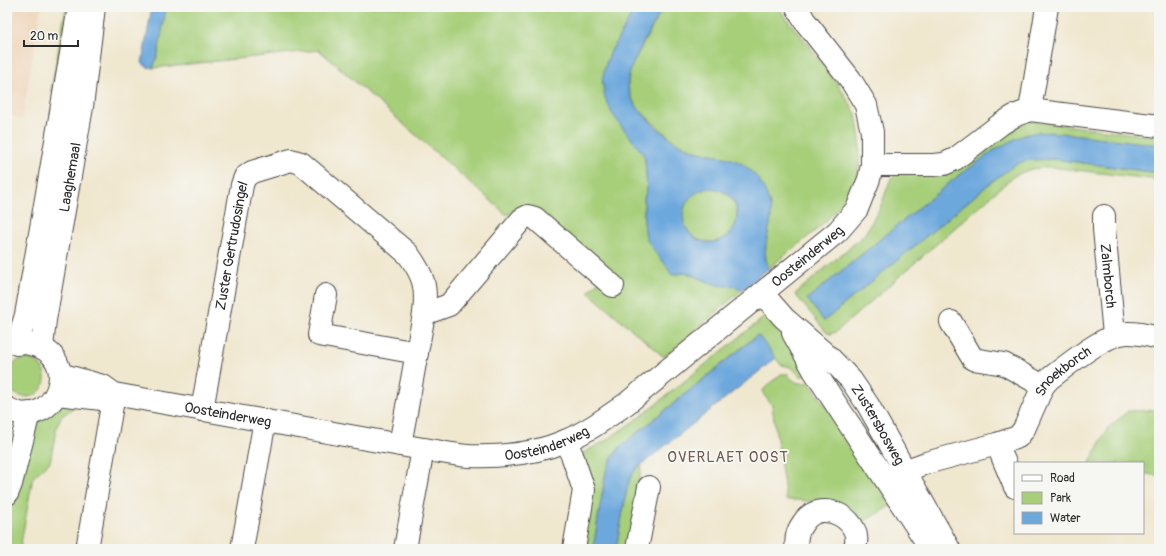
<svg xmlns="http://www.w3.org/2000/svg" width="1166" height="556" viewBox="0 0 1166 556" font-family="Pangolin,sans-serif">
  <rect width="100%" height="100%" fill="#f6f6f2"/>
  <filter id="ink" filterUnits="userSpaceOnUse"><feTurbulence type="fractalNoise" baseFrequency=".025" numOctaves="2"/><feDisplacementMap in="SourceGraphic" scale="8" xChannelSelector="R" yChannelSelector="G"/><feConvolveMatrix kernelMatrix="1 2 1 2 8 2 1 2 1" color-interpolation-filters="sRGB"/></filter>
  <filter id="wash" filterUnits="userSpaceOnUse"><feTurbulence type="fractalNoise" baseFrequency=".012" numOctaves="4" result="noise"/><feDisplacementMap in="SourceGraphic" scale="16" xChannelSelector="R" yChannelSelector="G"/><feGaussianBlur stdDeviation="0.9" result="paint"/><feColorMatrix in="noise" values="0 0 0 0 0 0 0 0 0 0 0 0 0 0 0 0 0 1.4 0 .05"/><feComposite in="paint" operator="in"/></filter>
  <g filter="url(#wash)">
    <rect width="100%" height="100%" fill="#f0e7cf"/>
    <path fill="#efd6bb" d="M7,7H41L22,120L7,113Z"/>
    <path fill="#a7cf7a" stroke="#697d52" d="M66,7H76L61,93L51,91Z
      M166,7H636L611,51L612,113L622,127L642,152L645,159L647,189L644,198V223L655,252L665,264L672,275L686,273L711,283L731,285L742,290L664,357L588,292L599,282L522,207L515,210L507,215L319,50L153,68L158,54Z
      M663,7H779L784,16L806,42L841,89L856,114L860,140L859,168L856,183L844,202L820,227L769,268C761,253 768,233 771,217L716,155L698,152L675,142L639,110L632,98L628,87L629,73L634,61Z
      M1025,120L1159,137V145L1071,134L1050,132L1028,134L1017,138L993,151L953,180L807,299L824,321L994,180L1016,164L1025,161L1033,160L1054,159L1159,173V180L1050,167L1031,169L1014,176L836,332L830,334L826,332L795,294L864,235L880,208L891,178L895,174Z
      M683 215a27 27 0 1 1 54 0a27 27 0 1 1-54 0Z
      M767,315L773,317L809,371L804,376H800C794,369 791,366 781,365L757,335L621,446L612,458L606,471L593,549H582L581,454L607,440L641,416Z
      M7 378a19 19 0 1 1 38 0a19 19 0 1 1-38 0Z
      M781,374H787C795,382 797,385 809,382L895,503L865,521L818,502L796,500H786L772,405L764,395L763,390Z
      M61,404L74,407L61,417L57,426L50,462L33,477L20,549H7V518L28,433L34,423Z
      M1159,410L1158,476L1143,473V463H1090L1099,444L1108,428L1128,411Z
      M642,465L628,549H616L627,489L630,478L636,469Z"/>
    <path fill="#6da8dd" stroke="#4c6a84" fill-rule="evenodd" d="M152,7H166L158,54L153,68L147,67L142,63Z
      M636,7H663C654,25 625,68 628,87C630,102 642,113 653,124C666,136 681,148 699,152C723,158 737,155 756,176C765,187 772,204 771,218C769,235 761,252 769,268L742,290L731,285C717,290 697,274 685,273C681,273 676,274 672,275L665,264L655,252L646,238L644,223V198L647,189L645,159L642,152L622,127L612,113L605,98L602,80L606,63L611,51ZM711,188C716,189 721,190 726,193C738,201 741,219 732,231C728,237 722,241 714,242C680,247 668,194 711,188Z
      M1039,132L1071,134L1159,145V173L1054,159L1033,160L1025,161L1016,164L994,180L824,321L807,299L953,180L993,151L1017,138L1028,134Z
      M758,335L776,358L636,469L630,478L627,489L616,549H593L606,471L612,458L621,446Z"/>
  </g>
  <g filter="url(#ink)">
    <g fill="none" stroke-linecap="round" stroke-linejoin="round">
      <defs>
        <g id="minor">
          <path d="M1030,110L1047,7"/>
          <path d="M872,165H933L944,164L955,159L1001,124L1014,116L1030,110L1159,126"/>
          <path id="s1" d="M1104,216V229L1114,335"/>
          <path id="s2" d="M762,293L784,318L830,358L851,380L868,405L949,549"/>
          <path d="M326,295L319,335L417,353"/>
          <path d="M424,314L449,305L522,219L528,216L535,218L613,286"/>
          <path d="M951,322L973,359L1004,364L1043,386"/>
          <path d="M793,333L815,372L931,549"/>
          <path d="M17,344L26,315L79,7"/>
          <path id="s3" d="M42,347L45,320L82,107L94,7"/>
          <path id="s4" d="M60,374L103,386L114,394L423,449C438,451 454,455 469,456C501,457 535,454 565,441C587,432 606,418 626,404L838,231L857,209L869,179L872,165V132L866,105L850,79L804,20L797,7"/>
          <path d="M57,394L102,399L114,394"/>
          <path d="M7,408C54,436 87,354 29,344"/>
          <path id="s5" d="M202,410L242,185L245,177L252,172L291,160L301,163L408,254C424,276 427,286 424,314L400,445"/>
          <path d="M565,441L572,455L584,490L574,549"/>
          <path d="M997,444L1015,487"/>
          <path id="s6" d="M885,478L926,463L997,444L1018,437L1024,429L1043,386L1049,379C1068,365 1105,333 1128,333C1137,333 1147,335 1155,337"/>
          <path d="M7,494L11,484L29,413"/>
          <path d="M87,549L114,394"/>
          <path d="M242,549L265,420"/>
          <path d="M405,549L423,449"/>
          <path d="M637,549L649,487"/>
          <path d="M797,549C795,539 797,531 803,523C822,494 867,523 854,549"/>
        </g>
      </defs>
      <use href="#minor" stroke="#494744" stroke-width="24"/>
      <use href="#minor" stroke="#fff" stroke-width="22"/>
    </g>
  </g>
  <g text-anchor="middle" stroke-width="4" stroke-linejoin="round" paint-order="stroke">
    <g font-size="14" fill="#2b2b2b" stroke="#f6f6f2">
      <text dy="5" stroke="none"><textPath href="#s3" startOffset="172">Laaghemaal</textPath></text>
      <text dy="5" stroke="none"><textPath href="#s5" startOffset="167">Zuster Gertrudosingel</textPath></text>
      <text dy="5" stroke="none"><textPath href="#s4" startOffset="822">Oosteinderweg</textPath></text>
      <text dy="5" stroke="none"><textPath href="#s1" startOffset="60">Zalmborch</textPath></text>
      <text dy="5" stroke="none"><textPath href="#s6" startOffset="221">Snoekborch</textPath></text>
      <text dy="5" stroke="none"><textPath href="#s4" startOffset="174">Oosteinderweg</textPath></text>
      <text dy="5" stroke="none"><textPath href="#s2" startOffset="177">Zustersbosweg</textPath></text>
      <text dy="5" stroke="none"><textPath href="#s4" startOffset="498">Oosteinderweg</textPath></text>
    </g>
    <g font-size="15" letter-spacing="1" fill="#6f5a4c" stroke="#f6f6f2">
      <text x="728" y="462">OVERLAET OOST</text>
    </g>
  </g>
  <rect width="1166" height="556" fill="none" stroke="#f6f6f2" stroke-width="24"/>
  <rect x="1014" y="462" width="130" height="72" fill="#f6f6f2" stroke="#a5a5a2"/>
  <rect x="1022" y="475" width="20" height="6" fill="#ffffff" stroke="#a5a5a2"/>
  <text x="1050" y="482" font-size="12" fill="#2b2b2b">Road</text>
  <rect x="1022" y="492" width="20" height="12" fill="#a7cf7a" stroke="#a5a5a2"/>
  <text x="1050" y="502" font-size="12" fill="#2b2b2b">Park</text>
  <rect x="1022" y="512" width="20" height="12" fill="#6da8dd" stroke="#a5a5a2"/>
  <text x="1050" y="522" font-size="12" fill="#2b2b2b">Water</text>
  <path d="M24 40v6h54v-6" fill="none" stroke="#2b2b2b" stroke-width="2"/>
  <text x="30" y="40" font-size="12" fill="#2b2b2b" stroke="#f6f6f2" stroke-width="3" paint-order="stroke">20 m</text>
</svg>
